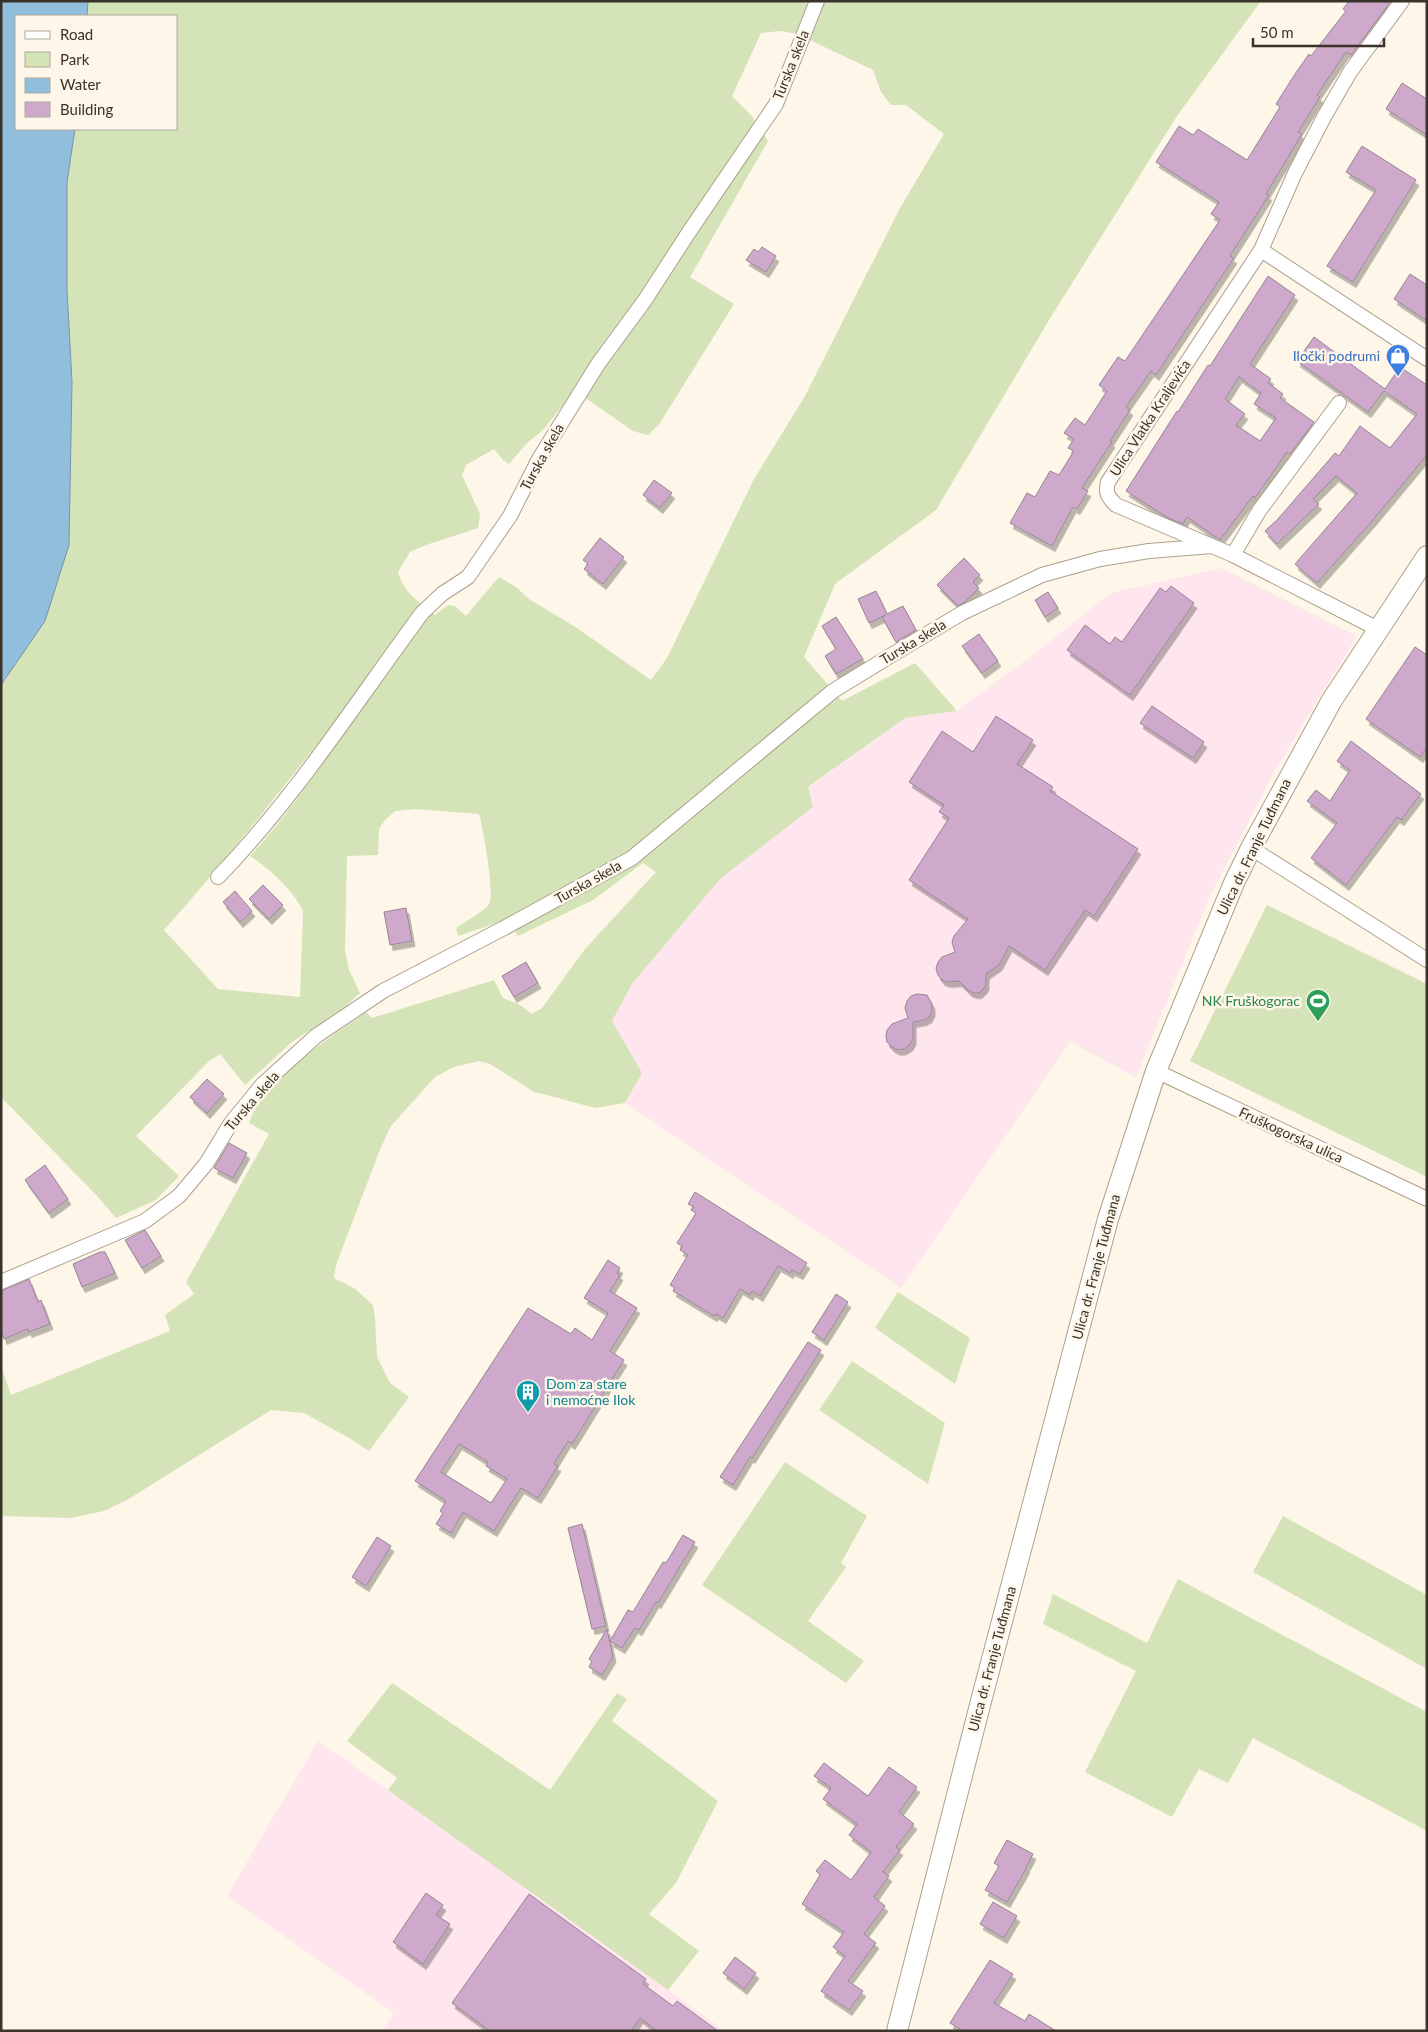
<svg xmlns="http://www.w3.org/2000/svg" width="1428" height="2032" viewBox="0 0 1428 2032" font-family="Lato,sans-serif">
  <defs>
    <filter id="shadow"><feDropShadow dx="3" dy="5.5" stdDeviation="0" flood-color="#0004"/></filter>
  </defs>
  <rect width="100%" height="100%" fill="#fef6e8"/>
  <path fill="#ffe5ee" d="M1222,568L1357,636L1273,774L1210,896L1136,1077L1070,1042L901,1288L625,1103L642,1073L611,1021L632,984L720,879L813,807L808,788L905,718L957,711L1033,655L1111,593Z
    M318,1741L515,1879L725,2031H382L394,2013L227,1896Z"/>
  <path fill="#d5e4b8" fill-rule="evenodd" d="M88,1H1261L1177,116L1049,320L936,510L835,584L804,657L842,701L915,663L957,711L905,718L808,787L813,807L720,879L632,984L612,1021L642,1073L625,1103L595,1108L547,1095L534,1092L490,1064L479,1061L454,1067L435,1077L391,1126L381,1147L336,1265L334,1278L354,1288L373,1305L375,1318L377,1357L390,1383L409,1397L369,1451L351,1439L304,1413L271,1410L127,1500L104,1511L71,1518L1,1516V1366L11,1395L170,1331L165,1315L194,1294L186,1282L269,1134L249,1123C263,1078 329,1039 366,1012L372,1018L494,980L503,998L520,1005L532,1014L542,1008L585,949L656,872L643,863L593,900L518,936L508,919L458,936L456,928C464,922 486,911 490,902C494,893 483,826 479,814L415,809L395,811L385,820L379,829L378,855L347,856L345,950L349,970L360,993L345,1007L292,1042L245,1085L220,1054L209,1061L136,1136L179,1176L156,1200L116,1218L98,1197L1,1097V685L7,678L69,545L72,382L67,289V182L75,129H176V16H87ZM780,31L797,34L873,70L881,92L891,105H906L944,134L900,208L805,396L754,479L667,658L651,680L577,628L529,599L516,587L499,577L466,616L455,606L448,605L435,615C419,602 404,593 398,572L410,552L426,545L478,528L480,514L462,475L466,465L494,449L503,460L509,464L526,444L543,430L567,400L576,394L584,397L633,431L648,435L660,423L734,304L690,277L768,141L752,116L732,96L761,33ZM408,627C359,705 313,788 250,856C269,868 294,891 303,911L300,997L218,989L164,930C250,833 328,730 408,627Z
    M1267,905L1427,984V1177L1190,1061Z
    M898,1292L970,1338L955,1384L875,1328Z
    M852,1361L945,1423L928,1484L819,1410Z
    M785,1462L867,1516L841,1563L846,1567L808,1621L864,1661L846,1683L702,1585Z
    M1283,1516L1427,1595V1669L1253,1572Z
    M1178,1579L1427,1712V1831L1253,1738L1228,1783L1199,1769L1172,1817L1085,1772L1136,1671L1043,1624L1053,1594L1147,1643Z
    M392,1683L550,1790L617,1693L627,1699L612,1721L718,1801L676,1883L649,1914L699,1951L668,1990L388,1790L397,1778L347,1741Z"/>
  <path fill="#91beda" stroke="#7794a6" d="M1,1H88L87,16H16V129H75L67,182V289L72,382L69,545L45,621L1,685Z"/>
  <path fill="#cea9cb" stroke="#968495" fill-rule="evenodd" filter="url(#shadow)" d="M1349,1H1391L1351,55L1346,52L1317,95L1320,97L1298,132L1302,134L1266,194L1269,195L1230,256L1234,258L1156,375L1151,371L1126,407L1130,410L1110,441L1112,442L1082,488L1088,491L1077,509L1073,507L1052,546L1010,523L1027,493L1035,497L1050,471L1059,475L1074,451L1068,448L1074,439L1064,433L1075,418L1085,425L1107,391L1099,385L1118,357L1125,361L1220,220L1211,214L1219,202L1156,162L1179,126L1193,135L1198,129L1247,160L1280,107L1276,104L1295,74L1309,54L1311,56L1346,11L1343,9Z
    M1402,83L1427,99V135L1386,109Z
    M1362,146L1416,180L1353,282L1327,266L1376,190L1346,172Z
    M762,247L776,256L766,272L746,260L754,249L758,252Z
    M1410,274L1427,285V321L1394,299Z
    M1268,276L1295,295L1250,364L1271,379L1268,383L1283,394L1280,398L1314,422L1290,454L1287,452L1255,498L1253,496L1220,540L1187,517L1183,524L1168,518L1126,491L1177,411L1178,412L1208,365L1210,366ZM1239,377L1261,393L1254,404L1276,418L1260,441L1236,425L1245,414L1225,399Z
    M1314,337L1385,389L1400,367L1427,385V455L1373,520L1317,583L1295,564L1357,493L1336,476L1313,499L1319,504L1277,544L1265,531L1278,519L1335,453L1339,456L1360,426L1390,448L1417,414L1384,391L1368,412L1297,361Z
    M654,480L672,493L660,508L643,495Z
    M600,538L624,557L603,584L584,569L588,564L583,560Z
    M964,558L980,575L973,582L979,588L965,602L958,606L937,585Z
    M1171,586L1194,603L1130,695L1067,650L1085,625L1110,644L1115,637L1122,642L1160,588L1166,592Z
    M876,591L887,614L903,606L916,630L896,642L882,617L886,615L869,623L858,599Z
    M1048,592L1058,608L1045,617L1035,600Z
    M836,617L863,659L836,674L825,656L836,649L822,626Z
    M979,634L998,661L982,673L962,646Z
    M1415,647L1427,655V747L1420,757L1366,719Z
    M1152,706L1204,742L1193,758L1140,723Z
    M996,716L1033,740L1017,764L1053,787L1050,791L1138,849L1094,916L1085,910L1045,970L1009,946L999,965L986,974V985L983,989L979,993H974L969,991L959,981L948,982L942,980L938,975L936,968L938,962L942,957L955,952L952,942L954,936L968,919L909,880L949,818L939,812L944,805L909,782L942,731L973,752Z
    M1351,741L1421,794L1401,820L1397,817L1346,885L1311,858L1337,823L1307,801L1316,790L1330,801L1350,770L1337,761Z
    M263,885L283,905L269,919L249,899Z
    M235,891L252,911L240,922L223,902Z
    M406,908L412,941L390,945L384,912Z
    M526,962L538,983L514,997L502,976Z
    M917,994L927,995L932,1004V1011L929,1017L924,1020L913,1022V1039L910,1045L904,1049L898,1050L892,1047L887,1042L886,1036L887,1030L892,1024L908,1018L905,1008L907,1001L911,996Z
    M207,1079L224,1094L207,1113L190,1097Z
    M229,1143L247,1153L233,1178L214,1168Z
    M45,1165L68,1199L49,1213L25,1180Z
    M695,1192L807,1263L800,1274L792,1270L790,1273L778,1266L760,1296L752,1291L750,1295L740,1289L723,1318L716,1314L714,1316L673,1291L675,1288L670,1285L688,1255L680,1250L682,1246L677,1243L696,1213L691,1210L694,1207L688,1204Z
    M145,1230L161,1256L142,1268L125,1240Z
    M100,1252H105L115,1273L82,1287L73,1264Z
    M608,1260L620,1268L617,1273L620,1275L610,1291L637,1308L610,1351L624,1360L572,1444L568,1441L554,1464L558,1466L538,1498L521,1488L494,1531L463,1512L451,1533L436,1524L443,1513L440,1511L446,1501L415,1481L528,1308L571,1334L575,1328L592,1340L608,1313L584,1298ZM459,1444L488,1462L486,1466L507,1479L491,1503L441,1472Z
    M29,1279L38,1302L41,1300L50,1324L29,1332L28,1329L4,1339L1,1330V1291Z
    M836,1294L848,1302L824,1340L812,1332Z
    M808,1342L821,1350L752,1458L750,1457L733,1485L720,1477Z
    M582,1524L606,1626L592,1629L568,1528Z
    M683,1535L695,1542L658,1603L656,1602L639,1630L635,1628L622,1648L610,1641L628,1610L633,1612L663,1562L666,1563Z
    M377,1537L391,1546L366,1586L352,1577Z
    M607,1629L613,1657L602,1675L589,1667L592,1661L589,1659Z
    M824,1763L868,1796L889,1767L917,1787L899,1812L914,1824L896,1847L900,1850L883,1872L889,1876L874,1897L885,1906L864,1934L876,1943L848,1981L863,1991L849,2010L821,1991L845,1956L833,1947L844,1932L802,1904L820,1875L816,1871L825,1860L851,1880L871,1852L849,1835L857,1824L823,1799L831,1788L814,1776Z
    M1007,1840L1033,1854L1026,1867H1027L1007,1902L985,1890L999,1866L994,1863Z
    M426,1893L443,1905L436,1915L450,1924L423,1964L393,1942Z
    M529,1894L646,1979L643,1984L673,2006L677,2001L718,2031H657L640,2018L631,2031H490L452,2003Z
    M993,1902L1017,1916L1004,1938L980,1924Z
    M735,1957L756,1973L744,1989L723,1973Z
    M990,1960L1013,1974L994,2003L1025,2021L1029,2014L1056,2031H963L950,2023Z"/>
  <g fill="none" stroke-linecap="round" stroke-linejoin="round">
    <defs>
      <path id="minor" d="M1261,250L1427,359
        M1233,555L1259,511L1339,403
        M1378,629L1233,555L1116,505C1108,497 1105,493 1108,482L1261,250L1295,173L1324,117L1350,72L1402,1
        M1251,848L1427,960
        M218,877C295,798 356,702 422,613L442,594L468,577L510,516L539,459L598,364L645,300L689,232L776,104L817,1
        M1156,1071L1427,1199
        M1,1282L145,1221L179,1196L206,1164L231,1123L262,1085L316,1036L383,991L504,928L632,858L833,691L890,656L962,613L1042,575L1100,559L1149,551L1212,546"/>
      <path id="secondary" d="M897,2031L981,1701L1108,1219L1156,1071L1234,883L1251,848L1332,700L1427,556"/>
    </defs>
    <use href="#minor" stroke="#aca08b" stroke-width="16"/>
    <use href="#secondary" stroke="#aca08b" stroke-width="22"/>
    <use href="#minor" stroke="#fff" stroke-width="14"/>
    <use href="#secondary" stroke="#fff" stroke-width="20"/>
  </g>
  <defs>
    <symbol id="shop-pin" viewBox="-11 -11 22 30"><path d="M0 17L-7.5 6A9.5 9.5 0 1 1 7.5 6Z" fill="#3f7fe0" stroke="#fef6e8"/><path d="M-5-2.5h2.3a2.7 3.5 0 0 1 5.4 0H5L5.5 6h-11ZM-1.5-2.5h3a1.5 2.3 0 0 0-3 0Z" fill="#fff"/></symbol>
    <symbol id="stadium-pin" viewBox="-11 -11 22 30"><path d="M0 17L-7.5 6A9.5 9.5 0 1 1 7.5 6Z" fill="#2e9e5b" stroke="#fef6e8"/><path d="M0-5a6.5 5 0 1 0 0 10a6.5 5 0 1 0 0-10ZM-3.5-1.8h7v3.6h-7Z" fill="#fff"/></symbol>
    <symbol id="building-pin" viewBox="-11 -11 22 30"><path d="M0 17L-7.5 6A9.5 9.5 0 1 1 7.5 6Z" fill="#0f9aa8" stroke="#fef6e8"/><path d="M-4-6H4V6H1V3H-1V6H-4ZM-2.5-4.3h1.7v1.8h-1.7ZM.8-4.3h1.7v1.8H.8ZM-2.5-1h1.7V.8h-1.7ZM.8-1h1.7V.8H.8Z" fill="#fff"/></symbol>
  </defs>
  <g fill-rule="evenodd">
    <use href="#shop-pin" x="1384" y="342" width="28" height="38"/>
    <use href="#stadium-pin" x="1304" y="987" width="28" height="38"/>
    <use href="#building-pin" x="514" y="1378" width="28" height="38"/>
  </g>
  <g text-anchor="middle" stroke-width="5" stroke-linejoin="round" paint-order="stroke">
    <g font-size="14" fill="#39332b" stroke="#fef6e8">
      <text transform="translate(791 65) rotate(-68)" y="5">Turska skela</text>
      <text transform="translate(1150 418) rotate(-57)" y="5">Ulica Vlatka Kraljevića</text>
      <text transform="translate(542 457) rotate(-61)" y="5">Turska skela</text>
      <text transform="translate(913 642) rotate(-31)" y="5">Turska skela</text>
      <text transform="translate(1254 847) rotate(-64)" y="5">Ulica dr. Franje Tuđmana</text>
      <text transform="translate(588 882) rotate(-29)" y="5">Turska skela</text>
      <text transform="translate(252 1101) rotate(-49)" y="5">Turska skela</text>
      <text transform="translate(1291 1135) rotate(25)" y="5">Fruškogorska ulica</text>
      <text transform="translate(1096 1267) rotate(-75)" y="5">Ulica dr. Franje Tuđmana</text>
      <text transform="translate(992 1659) rotate(-75)" y="5">Ulica dr. Franje Tuđmana</text>
    </g>
    <g font-size="14" fill="#366cbe" stroke="#fef6e8" text-anchor="end">
      <text x="1380" y="361">Iločki podrumi</text>
    </g>
    <g font-size="14" fill="#27864d" stroke="#fef6e8" text-anchor="end">
      <text x="1300" y="1006">NK Fruškogorac</text>
    </g>
    <g font-size="14" fill="#0d838f" stroke="#fef6e8" text-anchor="start">
      <text x="546" y="1389">Dom za stare<tspan x="546" dy="16">i nemoćne Ilok</tspan></text>
    </g>
  </g>
  <rect width="1428" height="2032" fill="none" stroke="#39332b" stroke-width="5"/>
  <rect x="15" y="15" width="162" height="115" fill="#fef6e8" stroke="#afa89c"/>
  <rect x="25" y="31" width="25" height="8" fill="#ffffff" stroke="#afa89c"/>
  <text x="60" y="40" font-size="15" fill="#39332b">Road</text>
  <rect x="25" y="52" width="25" height="15" fill="#d5e4b8" stroke="#afa89c"/>
  <text x="60" y="65" font-size="15" fill="#39332b">Park</text>
  <rect x="25" y="78" width="25" height="15" fill="#91beda" stroke="#afa89c"/>
  <text x="60" y="90" font-size="15" fill="#39332b">Water</text>
  <rect x="25" y="102" width="25" height="15" fill="#cea9cb" stroke="#afa89c"/>
  <text x="60" y="115" font-size="15" fill="#39332b">Building</text>
  <path d="M1253 38v8h131v-8" fill="none" stroke="#39332b" stroke-width="2.5"/>
  <text x="1260" y="38" font-size="15" fill="#39332b" stroke="#fef6e8" stroke-width="4" paint-order="stroke">50 m</text>
</svg>
